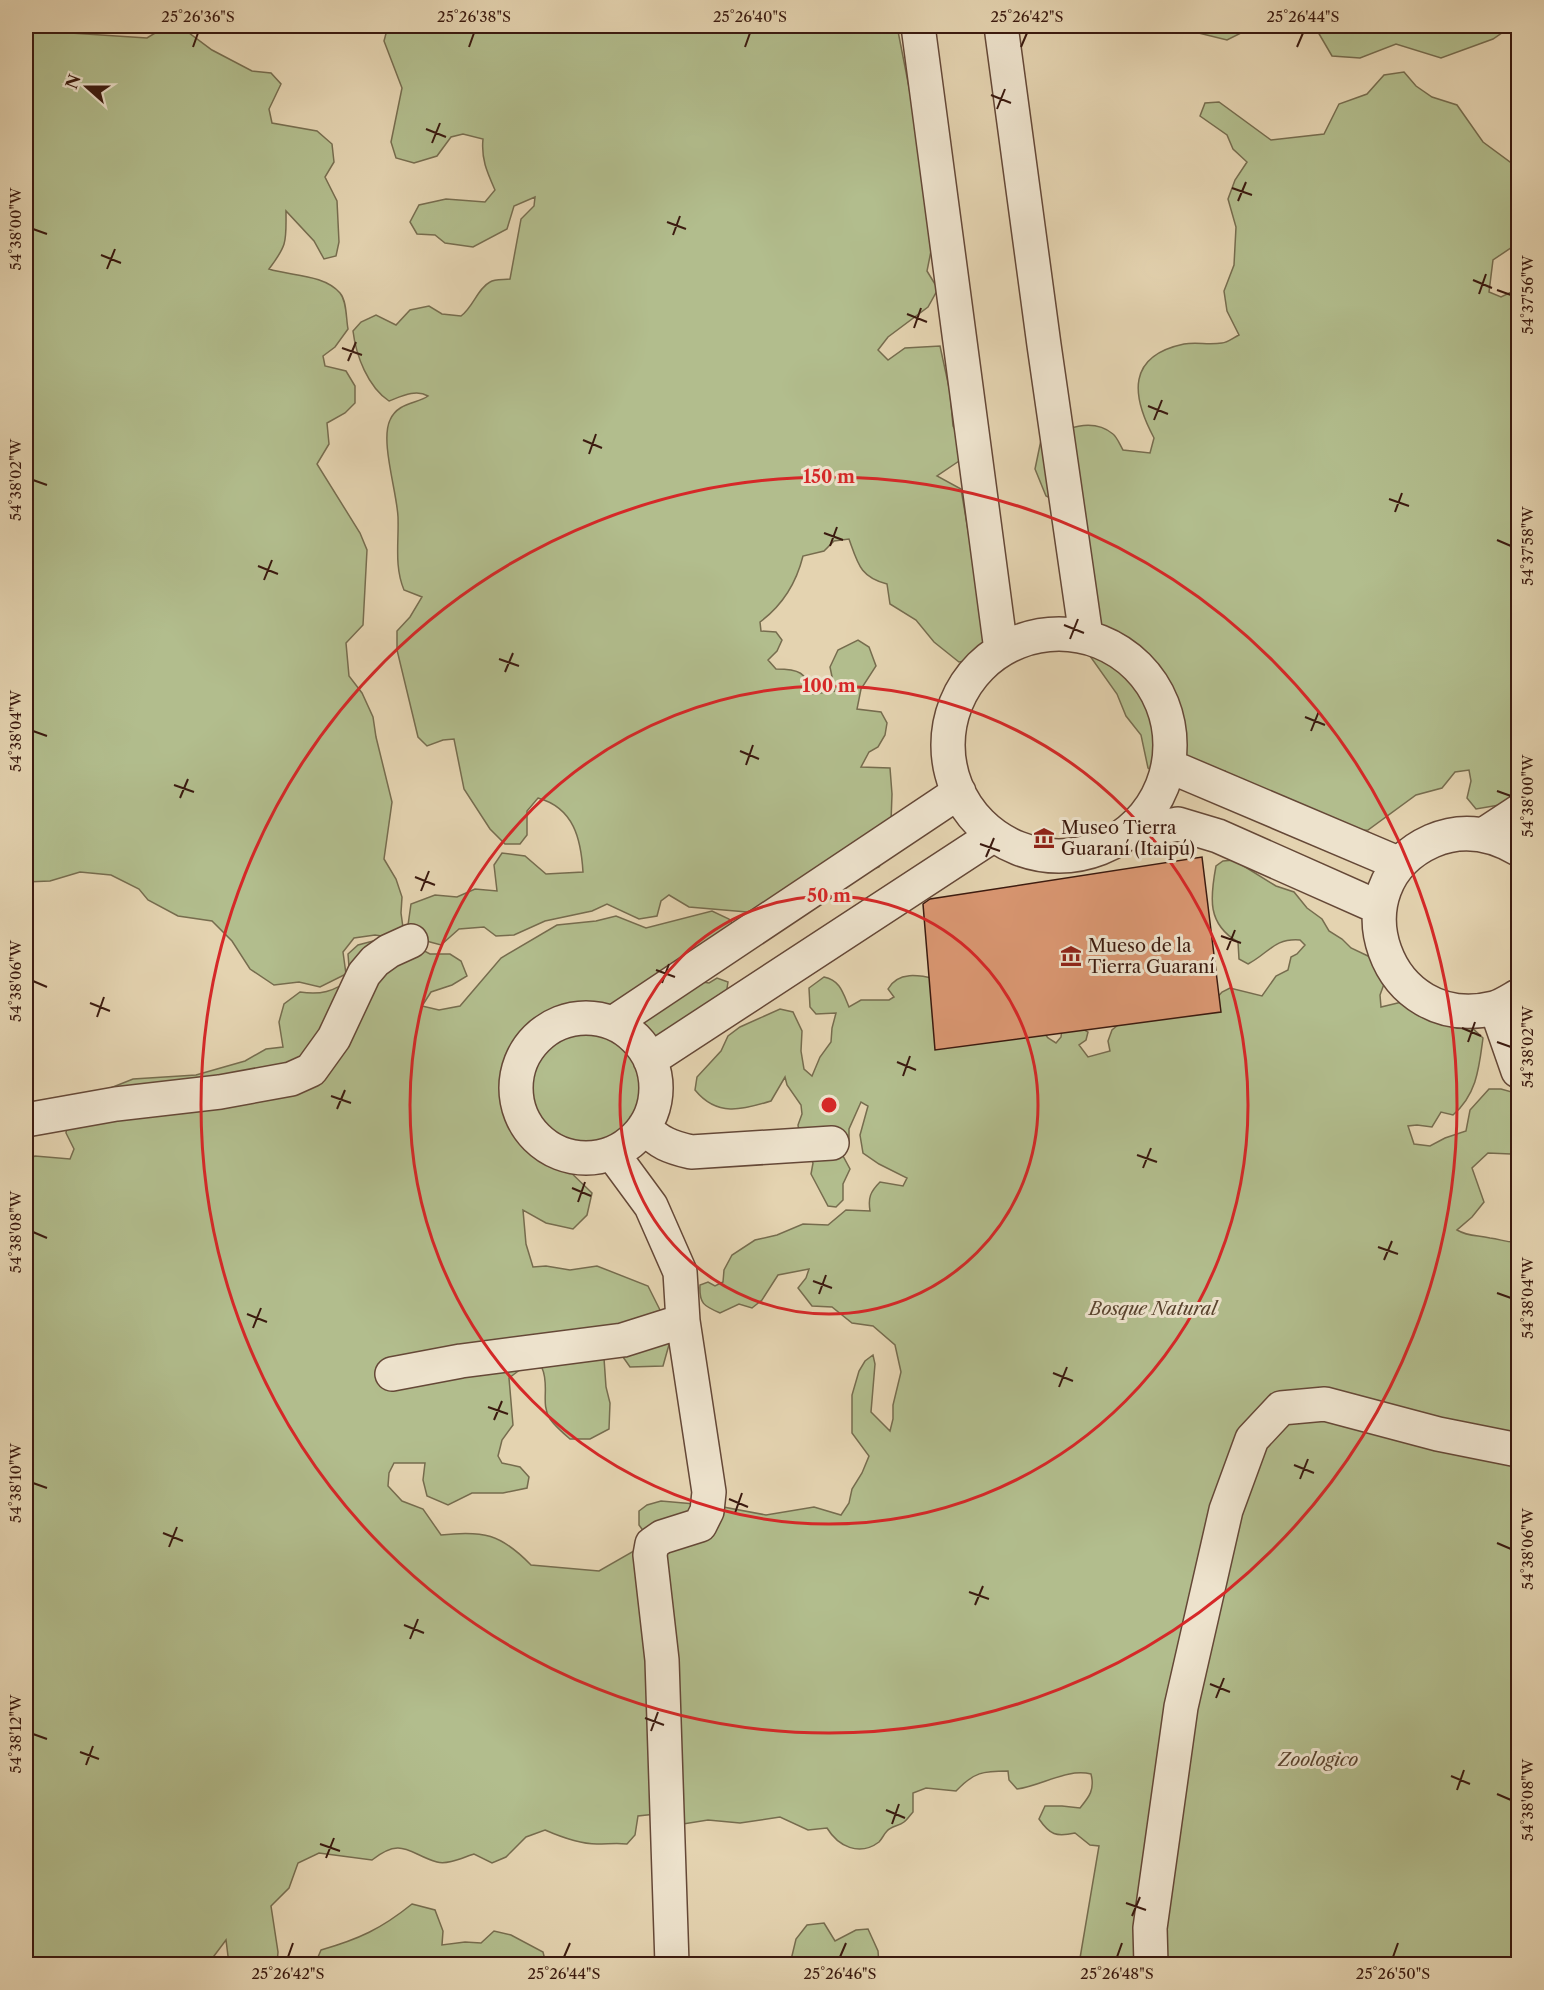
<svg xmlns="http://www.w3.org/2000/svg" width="1544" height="1990" viewBox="0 0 1544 1990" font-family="'Libre Caslon Text',serif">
  <rect width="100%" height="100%" fill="#e4d3b0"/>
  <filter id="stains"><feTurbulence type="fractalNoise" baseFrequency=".00333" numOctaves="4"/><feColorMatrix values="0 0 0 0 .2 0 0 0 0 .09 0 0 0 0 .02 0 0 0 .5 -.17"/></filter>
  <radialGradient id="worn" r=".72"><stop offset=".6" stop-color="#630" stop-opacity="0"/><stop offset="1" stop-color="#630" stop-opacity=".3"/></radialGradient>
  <path fill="#b2bd8d" stroke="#766c4e" stroke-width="1.5" d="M388,26H897L915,118L931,251L927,271L938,289L928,307L888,337L878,350L888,360L905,348L940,346L950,392L953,426L962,441L965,457L937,476L961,489L969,536L982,585L985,651L973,660L959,662L934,642L916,620L890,604L887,584C860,577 858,564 849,539L834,541L824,551L803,556C796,584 783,605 760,622L761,631L776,632L782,640L777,651L768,660L776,669C799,669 806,672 813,694L835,691L830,667L838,650L858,640L869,647L876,666L861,689L857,709L881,712L887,723L885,735L878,747L869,752L861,767L890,768L892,794L890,850L879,867L781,902L747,912L689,907L669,895L661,901L657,916L639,919L607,904L592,911L545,921L514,935L496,936L484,927L459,929L441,945L419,939L408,925L411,904L435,895L457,897L475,889L497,891L494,865L502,853L525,856L546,874L583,872C581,839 574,808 538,798L527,811V835L520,844H505L490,829L464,789L454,739L443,740L427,746L418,737L397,650V631L410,617L422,597L404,590C394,566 399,542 398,517C397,492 380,441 390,420C398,402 417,404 428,396C416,389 402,396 389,401C368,387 356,356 353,331L361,322L376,315L396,325L410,310L429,306L442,314L461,316C474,306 477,289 490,282C495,279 504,280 510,279L521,219L534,206L535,197L514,206L507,229L473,247L445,243L435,235L417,234L410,222L419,205L446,199L485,202L495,190C487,172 481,159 483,139L463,134L451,137L437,156L414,163L396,158L391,142L402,88L384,41Z
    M1170,26H1255L1227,40Z
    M1319,26H1508L1509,28L1493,39L1441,58L1396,44L1360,58L1332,56L1318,32Z
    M165,27H181L212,50L252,71L271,73L281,84L269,109L272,123L317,131L332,144L334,162L325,177L337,201L339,242L336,256L324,259L314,241L286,211C286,241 288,244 269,269C290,276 324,274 340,293C347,301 346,319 348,329L335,347L323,356L325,366L346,371L355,386V403L345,413L327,423L329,444L317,464L360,533L367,550L363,625L346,643L349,676L362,693L373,717L376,737L392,802L384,859L396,879L402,897L401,913L404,935L388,937L375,935L354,938L343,952L346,974L320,987L299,982L274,985L250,969L232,941L212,921L178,916L148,900L139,889L111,875L80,872L50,881L26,882V28L55,32L147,38Z
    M1404,72L1416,86L1432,97L1457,105L1483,142L1518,168V243L1493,260L1489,292L1501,297L1518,289V790L1514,791L1505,804L1476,809L1467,798L1471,781L1469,770L1455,772L1442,788L1416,795L1368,830L1351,831L1239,792L1225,771C1188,791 1183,796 1148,768L1141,735L1126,716L1117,694L1085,649L1063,504L1046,496L1035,469L1041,440C1063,430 1091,416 1113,434C1117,437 1120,445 1123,450L1150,453L1154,438C1131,395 1127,356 1184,344C1196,342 1209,345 1222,343C1227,343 1233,338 1239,335L1227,311L1224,291L1234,265L1236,227L1228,199L1235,180L1247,162L1233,149L1227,135L1200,116L1205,103L1219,102L1271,140L1324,134L1339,104L1367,94L1384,75Z
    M1234,860L1276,886L1294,892L1307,908L1322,919L1329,931L1342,939L1351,948L1370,957L1382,968L1384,984L1380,995L1381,1007L1410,1000L1469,1025L1483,1038C1479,1068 1477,1094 1453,1115L1441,1112L1432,1127L1417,1125L1408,1126L1414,1144L1430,1146L1445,1138L1466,1131L1470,1110L1489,1089H1501L1512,1092L1518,1110V1150L1511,1154L1488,1153L1472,1168L1484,1202L1472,1217L1457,1230C1469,1237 1477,1235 1490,1238C1501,1239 1506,1243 1518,1242V1964H1079L1099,1846L1090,1845L1075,1833C1056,1837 1050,1835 1039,1819L1045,1806H1062L1080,1808C1089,1797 1095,1790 1091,1774C1067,1768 1041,1786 1017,1789L1009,1780L1008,1771C983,1771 974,1772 956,1791L926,1788L913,1793V1812C910,1815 907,1820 904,1822C899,1826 891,1826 887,1831C884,1834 882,1839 879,1842C859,1857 838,1846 827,1828L808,1830L780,1817L740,1823L708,1820L683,1824L656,1814L638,1816L635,1835L627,1844C617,1843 608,1844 597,1844C579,1844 561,1837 545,1830L526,1837L506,1857L492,1863L474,1854C464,1857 448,1865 437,1862C409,1854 402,1836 372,1860L319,1853L298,1863L289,1888L271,1906L278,1952L277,1964H229L226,1940L208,1964H26V1160L35,1156L70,1159L74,1149L66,1133L69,1113L98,1093L133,1079L196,1075L245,1061L266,1049L283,1047L279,1022L284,1004L300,992C320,995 334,992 350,979L348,954L358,945L373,941L389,946L411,944L430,954H450L461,961L467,976L452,985L431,992L422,1006L439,1010L460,1006L501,958L557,925L596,921L616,916L646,928L712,911L729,919L739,932L695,981L709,983L717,978L728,982L725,1001L646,1052C649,1062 655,1074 656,1084C656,1103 642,1139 630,1154L606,1158L578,1142L559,1138L564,1166L592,1193L587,1215L573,1229L546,1223L523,1210L526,1244L533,1267L546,1266L570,1270L597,1266L648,1286L672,1334L663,1366L630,1367L616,1347L603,1344L606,1387L610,1403L609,1429L590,1439H570C563,1433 555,1426 550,1419C540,1404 550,1385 542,1368L525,1366L509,1378L513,1425L502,1440L498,1456L502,1463L520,1467L529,1477L527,1488L503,1493H472L448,1505L427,1496L423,1480L425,1463H394L389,1473L388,1486L402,1501L423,1509L441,1535C483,1530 501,1534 531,1565L599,1571L634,1551L647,1536L639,1525V1511L647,1505L661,1501L718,1506L766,1515L814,1507L841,1515L849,1503L852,1489L862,1473L869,1456L852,1433V1395L859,1371L865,1361L873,1355L875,1364L871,1412L890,1431L893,1419V1405L901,1372L895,1345L873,1326L852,1323L832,1307L812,1306L798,1288L806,1278L809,1269L778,1275L762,1300L752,1308L739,1304L720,1313C704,1306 699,1304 700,1285L708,1282L715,1286L723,1282L724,1270L732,1255L755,1240L777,1235L803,1224L828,1225L846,1210L870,1211C868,1198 870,1192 880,1182L903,1186L907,1178L879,1164L863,1153L860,1135L868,1106L861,1102L849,1129V1143L842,1154L850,1169L843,1184V1200L836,1207L828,1206L811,1174L813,1163L800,1137L798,1125L802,1114L801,1105L787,1085L785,1077L771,1101C742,1110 717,1117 695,1090L697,1077L721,1051L728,1036L740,1027L780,1009L793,1012L802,1031L801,1051L804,1069L812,1076L820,1057L831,1042L832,1028L836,1013L816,1014L810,1007L809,988L824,977C840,980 843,993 849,1007L861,1000H889L894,997L888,989C898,971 919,975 936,979L1041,1029L1048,1038L1056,1043L1061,1037L1062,1029L1078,1026L1088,1032L1086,1040L1079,1045L1088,1057L1110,1051L1108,1041L1112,1030L1138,1008L1212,1003L1222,992L1230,988L1262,996L1276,976L1288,970L1291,957L1297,954L1305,945L1300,940C1274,938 1269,953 1248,964L1239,959L1238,942C1207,924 1210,898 1216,866L1223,861Z
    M412,1904L435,1910L443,1931L442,1945L465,1942L481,1943L494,1931L511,1935L543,1952L546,1964H315L321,1950C359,1939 381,1929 412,1904Z
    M824,1923L835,1941L856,1930L868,1929L878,1951L879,1964H790L796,1939L807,1925Z"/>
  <path fill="#da9772" stroke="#3b1a0f" stroke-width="1.5" d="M1202,857L1221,1012L935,1050L923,904L930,899Z"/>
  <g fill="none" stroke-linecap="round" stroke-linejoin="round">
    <defs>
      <path id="minor" d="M918,26L1001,650
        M1001,26L1044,345L1086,636
        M948 745a111 111 0 1 1 222 0a111 111 0 1 1-222 0Z
        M1169,766L1400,864
        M1126,834L1178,824L1218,836L1380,908
        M1483,835L1518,812
        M1518,849C1491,833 1462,828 1432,841C1333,885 1385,1035 1494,1008C1502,1006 1511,1000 1518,996
        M1496,1008L1518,1071
        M516 1088a70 70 0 1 1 140 0a70 70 0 1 1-140 0Z
        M613,1023L959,792
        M650,1060L994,835
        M26,1120L116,1104L220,1092L291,1079L311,1070L334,1038L364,974L375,961L389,951L411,941
        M644,1127C659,1143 670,1147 691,1152L832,1143
        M392,1374L461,1361L623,1340L683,1321L680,1272L651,1206L612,1153
        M672,1964L662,1660L650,1555L652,1544L662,1537L700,1525L707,1511L709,1492L683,1321
        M1151,1964L1150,1928L1181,1707L1226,1510L1252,1439L1281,1408L1325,1404L1438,1434L1518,1450"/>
    </defs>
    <use href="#minor" stroke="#654837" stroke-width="36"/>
    <use href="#minor" stroke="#ede2cc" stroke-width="33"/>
  </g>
  <path fill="none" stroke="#3b1a0f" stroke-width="2" d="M193,47L198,33M469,47L474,33M745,47L750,33M1021,47L1027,33M1297,47L1303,33M991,95L1011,103M997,109L1005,89M426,129L446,137M432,143L440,123M1232,188L1252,195M1238,201L1246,182M667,222L686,229M33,229L47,234M673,235L680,216M101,255L121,263M107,269L115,249M1473,280L1492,288M1497,290L1511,295M1479,294L1486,274M907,314L927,322M914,328L921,308M342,348L362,355M348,361L356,342M1148,406L1168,414M1154,420L1162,400M583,440L602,448M589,454L596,434M33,480L47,485M1389,499L1409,506M1395,512L1402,493M824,533L843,540M1497,540L1511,546M830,546L837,527M258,566L278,574M264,580L272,560M1064,625L1084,633M1070,639L1078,619M499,659L519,666M505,672L513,653M1305,717L1325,725M33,731L47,736M1311,731L1319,711M740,751L759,759M746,765L753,745M174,785L194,792M1497,791L1511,796M180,798L188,779M980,844L1000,851M986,857L994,838M415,877L435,885M421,891L429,871M1221,936L1241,943M1227,950L1235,930M656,970L675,977M33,981L47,987M662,983L669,964M90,1003L110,1011M97,1017L104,997M1462,1028L1481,1036M1468,1042L1475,1022M1497,1042L1511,1047M897,1062L916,1070M903,1076L910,1056M331,1096L351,1103M337,1109L345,1090M1137,1155L1157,1162M1143,1168L1151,1148M572,1188L591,1196M578,1202L585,1182M33,1232L47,1238M1378,1247L1398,1254M1384,1260L1392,1241M813,1281L832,1288M1497,1293L1511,1298M819,1294L826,1275M247,1314L267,1322M253,1328L261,1308M1053,1373L1073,1381M1059,1387L1067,1367M488,1407L508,1414M494,1420L502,1401M1294,1465L1314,1473M1300,1479L1308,1459M33,1483L47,1488M729,1499L748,1507M735,1513L742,1493M163,1533L183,1541M1497,1543L1511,1549M169,1547L177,1527M969,1592L989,1599M975,1605L983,1586M404,1625L424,1633M410,1639L418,1619M1210,1684L1230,1692M1216,1698L1224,1678M645,1718L664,1725M651,1731L658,1712M33,1734L47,1739M80,1752L99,1759M86,1765L93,1746M1451,1776L1470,1784M1457,1790L1464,1770M1497,1794L1511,1800M886,1810L905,1818M892,1824L899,1804M320,1844L340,1851M326,1858L334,1838M1126,1903L1146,1910M1132,1916L1140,1897M288,1957L293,1943M564,1957L570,1943M840,1957L846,1943M1117,1957L1122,1943M1393,1957L1398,1943"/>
  <g fill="none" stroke="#d62828" stroke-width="3">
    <circle cx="829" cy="1105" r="209"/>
    <circle cx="829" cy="1105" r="419"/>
    <circle cx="829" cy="1105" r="628"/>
  </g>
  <defs>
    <symbol id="museum-bare" viewBox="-9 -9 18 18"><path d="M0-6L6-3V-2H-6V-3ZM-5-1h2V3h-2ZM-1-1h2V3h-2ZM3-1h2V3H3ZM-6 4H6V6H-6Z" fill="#8f2418" stroke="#ede2cc" stroke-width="2.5" paint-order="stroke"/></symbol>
  </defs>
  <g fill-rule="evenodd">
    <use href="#museum-bare" x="1029" y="823" width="30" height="30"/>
    <use href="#museum-bare" x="1056" y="941" width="30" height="30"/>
  </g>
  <g text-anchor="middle" stroke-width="6" stroke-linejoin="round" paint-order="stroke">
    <g font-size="18" fill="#3b1a0f" stroke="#ede2cc" text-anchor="start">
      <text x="1061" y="834">Museo Tierra<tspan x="1061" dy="21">Guaraní (Itaipú)</tspan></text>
      <text x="1088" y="952">Mueso de la<tspan x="1088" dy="21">Tierra Guaraní</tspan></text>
    </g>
    <g font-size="18" font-style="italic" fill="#59432e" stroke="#ede2cc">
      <text x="1153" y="1315">Bosque Natural</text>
      <text x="1318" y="1766">Zoologico</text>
    </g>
  </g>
  <circle cx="829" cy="1105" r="9" fill="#d62828" stroke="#ede2cc" stroke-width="3"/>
  <g font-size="18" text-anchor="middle" font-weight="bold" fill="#d62828" stroke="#ede2cc" stroke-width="6" stroke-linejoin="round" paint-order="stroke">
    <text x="829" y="483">150 m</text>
    <text x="829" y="692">100 m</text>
    <text x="829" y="902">50 m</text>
  </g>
  <rect width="1544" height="1990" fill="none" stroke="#e4d3b0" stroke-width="66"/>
  <g transform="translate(87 87) rotate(291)" stroke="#ede2cc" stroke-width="4.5" paint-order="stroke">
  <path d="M0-4.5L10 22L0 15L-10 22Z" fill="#3b1a0f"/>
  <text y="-9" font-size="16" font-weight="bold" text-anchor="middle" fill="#3b1a0f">N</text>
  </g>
  <rect x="33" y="33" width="1478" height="1924" fill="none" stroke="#3b1a0f" stroke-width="2"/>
  <g font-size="15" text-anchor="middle" fill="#3b1a0f">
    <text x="198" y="22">25°26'36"S</text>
    <text x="474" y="22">25°26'38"S</text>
    <text x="750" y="22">25°26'40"S</text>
    <text x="1027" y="22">25°26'42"S</text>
    <text x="1303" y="22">25°26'44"S</text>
    <text transform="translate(16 229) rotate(-90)" y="5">54°38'00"W</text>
    <text transform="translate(1528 295) rotate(-90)" y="5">54°37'56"W</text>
    <text transform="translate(16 480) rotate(-90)" y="5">54°38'02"W</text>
    <text transform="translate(1528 546) rotate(-90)" y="5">54°37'58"W</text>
    <text transform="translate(16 731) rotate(-90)" y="5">54°38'04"W</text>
    <text transform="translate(1528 796) rotate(-90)" y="5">54°38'00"W</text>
    <text transform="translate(16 981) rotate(-90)" y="5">54°38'06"W</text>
    <text transform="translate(1528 1047) rotate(-90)" y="5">54°38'02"W</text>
    <text transform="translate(16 1232) rotate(-90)" y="5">54°38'08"W</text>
    <text transform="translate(1528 1298) rotate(-90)" y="5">54°38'04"W</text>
    <text transform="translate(16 1483) rotate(-90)" y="5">54°38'10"W</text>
    <text transform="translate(1528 1549) rotate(-90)" y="5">54°38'06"W</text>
    <text transform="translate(16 1734) rotate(-90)" y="5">54°38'12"W</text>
    <text transform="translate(1528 1800) rotate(-90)" y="5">54°38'08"W</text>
    <text x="288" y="1979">25°26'42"S</text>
    <text x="564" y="1979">25°26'44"S</text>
    <text x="840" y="1979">25°26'46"S</text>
    <text x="1117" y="1979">25°26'48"S</text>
    <text x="1393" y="1979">25°26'50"S</text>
  </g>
  <rect width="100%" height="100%" filter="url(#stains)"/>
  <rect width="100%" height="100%" fill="url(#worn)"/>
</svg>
